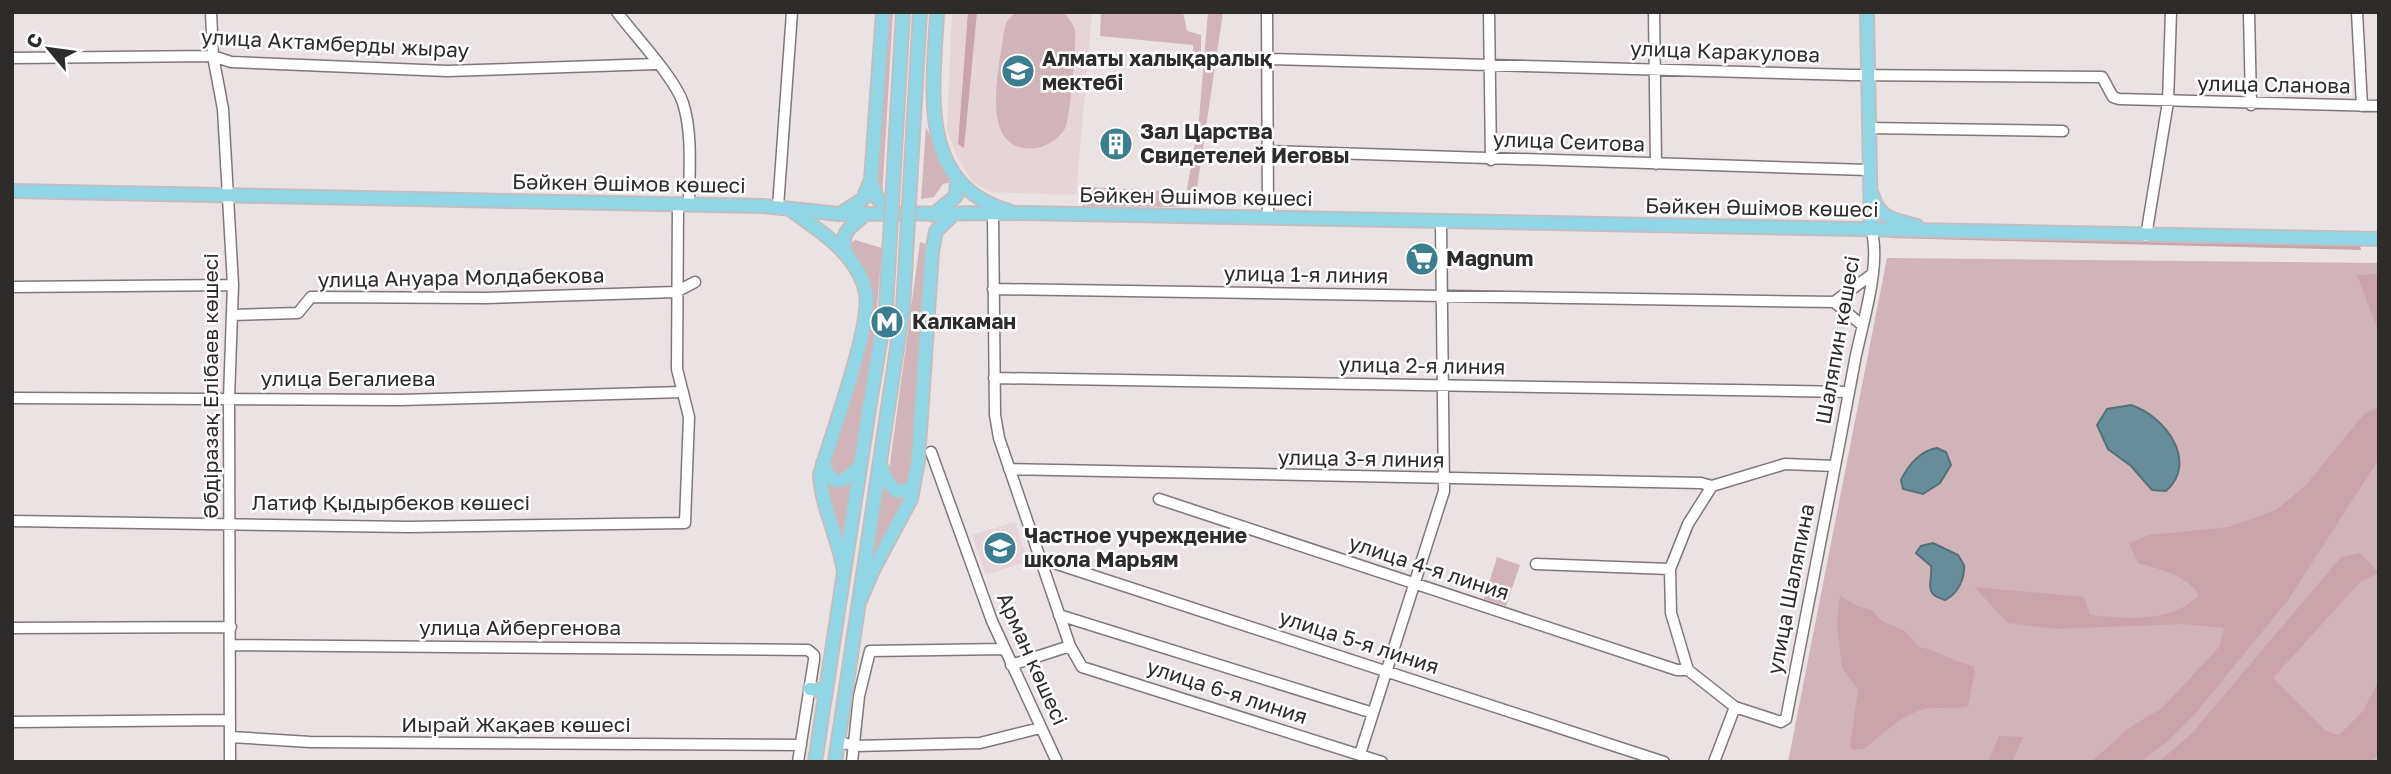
<svg xmlns="http://www.w3.org/2000/svg" width="2391" height="774" viewBox="0 0 2391 774" font-family="'Golos Text',sans-serif">
  <rect width="100%" height="100%" fill="#eae2e3"/>
  <path fill="#e6d5d8" d="M952,12H1092L1076,195L990,192L972,181L958,159L947,130Z
    M1015,522L1028,561L986,575L972,535Z"/>
  <path fill="#d1b4b9" d="M891,12H893L882,198L875,181Z
    M1016,12H1063C1068,18 1073,23 1075,30C1077,40 1070,116 1066,126C1062,137 1048,146 1037,148C976,156 1000,66 1004,31L1007,21Z
    M1101,12H1183L1187,31L1201,35V60L1194,59L1193,45L1100,36Z
    M1208,12H1223L1196,195H1186L1199,119Z
    M926,127L952,182L943,184L934,197L921,199Z
    M1084,183L1088,187L1182,192L1181,207L1082,206Z
    M855,240L882,248L876,319L854,461L846,475L834,476L830,463L873,303C870,276 855,266 850,243Z
    M920,242L926,244L927,256L916,453L910,479L902,486H898L889,476L891,456Z
    M1887,258L2379,263V762H1788Z
    M855,478L844,540L827,499L823,480L839,487Z
    M883,484L894,496L911,494L871,562Z
    M1497,557L1520,565L1506,606L1484,599Z"/>
  <path fill="#caa3ab" d="M968,12H977L964,148L958,144Z
    M1889,236L2360,245L2361,250L1889,238Z
    M2379,274V333L2357,275Z
    M2379,407V459L2288,600L2196,713L2167,742L2139,762H2091L2129,728L2163,707L2219,647L2224,628L2182,624L2056,629L2008,623L1974,587L2084,597L2090,615C2127,618 2171,624 2199,595C2187,575 2159,569 2138,563L2129,543L2149,535L2229,527L2276,510L2305,486L2365,413Z
    M2360,553L2379,573L2361,581L2273,678L2326,731L2339,735L2363,711L2379,680V754L2369,762H2159L2192,733L2341,557Z
    M1840,596L1860,607L1872,610L1882,621L1905,631L1919,647C1938,650 1953,662 1973,666L1975,670L1968,706C1951,711 1935,705 1918,711C1897,718 1881,737 1863,749L1853,750L1850,746L1858,690L1842,668L1837,623Z
    M1999,736L2023,737L2012,762H1988Z"/>
  <path fill="#668e98" stroke="#557077" stroke-width="2" d="M2131,405C2165,416 2199,462 2166,491L2152,490L2131,466L2108,449L2097,425L2107,409Z
    M1937,448L1946,452L1951,465L1940,483L1923,494L1903,489L1901,480C1909,464 1920,451 1937,448Z
    M1933,543L1958,555L1964,565C1965,578 1958,594 1945,600C1922,594 1933,582 1931,566L1916,553L1921,546Z"/>
  <g fill="none" stroke-linecap="round" stroke-linejoin="round">
    <defs>
      <path id="minor" d="M211,12L213,56L223,109L233,285L229,398L230,762
        M617,12C634,35 675,78 683,103C693,135 689,172 689,205
        M1267,12L1268,218
        M1489,12L1491,160
        M1654,12L1656,164
        M2249,12L2251,105
        M2357,12L2362,106
        M12,58L213,56L231,62L447,71L656,64
        M1268,59L1852,75L2102,77L2113,97L2119,99L2379,106
        M1868,128L2063,131
        M1268,151L1868,170
        M778,207L792,12
        M993,215L995,415L999,438L1070,646L1082,667L1382,762
        M2146,236L2168,102L2171,12
        M12,287L233,285
        M993,289L1834,302L1862,325
        M1834,302L1871,275
        M233,315L298,313L311,297L486,298L676,292L695,282
        M994,378L1849,392
        M12,398L400,400L683,392
        M931,452L992,621L1057,762
        M1835,466L1785,464L1712,486L1688,524L1670,569L1671,613L1688,670L1735,707L1781,722L1786,719C1809,600 1833,480 1855,360C1862,324 1882,264 1871,229
        M1009,469L1701,483L1712,486
        M1159,499L1677,670H1688
        M12,521L409,527L685,523L689,417L677,369L678,204
        M1041,562L1054,563L1664,762
        M1536,564L1670,569
        M1059,615L1373,713
        M12,628L231,627
        M231,645L808,650L814,655V660L798,762
        M1011,665L1070,646
        M12,722L229,720
        M231,737L310,742L801,745
        M840,742L854,746L980,743L1040,728
        M1360,754L1444,491L1441,222
        M852,762L859,696L870,651L1004,649
        M1714,762L1735,707"/>
      <path id="major" d="M937,12C934,87 915,184 1009,211
        M1867,12L1871,229
        M871,181L877,198L896,215
        M12,191L763,206L839,214L1026,213L2379,239
        M1873,196C1878,219 1897,220 1917,226
        M792,211C822,232 858,255 866,293C872,326 831,436 820,475C822,508 839,539 844,571
        M843,212L863,199L871,180L883,12
        M933,215L956,196L957,179
        M846,253C838,233 852,225 866,214
        M823,463C833,490 844,483 860,465
        M882,468L887,481L896,491H907L914,484
        M859,603L873,570L911,499L918,461L932,252L936,231L953,215
        M810,689L826,691
        M815,762L869,409
        M835,762L888,408"/>
    </defs>
    <use href="#minor" stroke="#7f7879" stroke-width="13"/>
    <use href="#major" stroke="#c0bfbf" stroke-width="16"/>
    <use href="#minor" stroke="#fff" stroke-width="10"/>
    <use href="#major" stroke="#91d6e6" stroke-width="12"/>
    <defs>
      <path id="major-bridge" d="M888,408L903,308L920,12
        M869,409L886,307L903,12"/>
    </defs>
    <use href="#major-bridge" stroke="#c0bfbf" stroke-width="16" stroke-linecap="butt"/>
    <use href="#major-bridge" stroke="#91d6e6" stroke-width="12"/>
  </g>
  <defs>
    <symbol id="school-disc" viewBox="-11 -11 22 22"><circle r="9.5" fill="#3c7e8f" stroke="#fff"/><path d="M0-5L7-2L0 1L-7-2ZM-4 1L0 2.5L4 1V4Q0 6-4 4Z" fill="#fff"/></symbol>
    <symbol id="building-disc" viewBox="-11 -11 22 22"><circle r="9.5" fill="#3c7e8f" stroke="#fff"/><path d="M-4-6H4V6H1V3H-1V6H-4ZM-2.5-4.3h1.7v1.8h-1.7ZM.8-4.3h1.7v1.8H.8ZM-2.5-1h1.7V.8h-1.7ZM.8-1h1.7V.8H.8Z" fill="#fff"/></symbol>
    <symbol id="supermarket-disc" viewBox="-11 -11 22 22"><circle r="9.5" fill="#3c7e8f" stroke="#fff"/><path d="M-6-5.5h2.5l.6 2H6L4.5 2H-2.5L-4.4-4H-6ZM-1.5 3.2a1.3 1.3 0 1 0 .1 0ZM3 3.2a1.3 1.3 0 1 0 .1 0Z" fill="#fff"/></symbol>
    <symbol id="metro-disc" viewBox="-11 -11 22 22"><circle r="9.5" fill="#3c7e8f" stroke="#fff"/><path d="M-5.5 5V-5H-3L0 0L3-5H5.5V5H3V-.5L0 4L-3-.5V5Z" fill="#fff"/></symbol>
  </defs>
  <g fill-rule="evenodd">
    <use href="#school-disc" x="999" y="52" width="38" height="38"/>
    <use href="#building-disc" x="1097" y="125" width="38" height="38"/>
    <use href="#supermarket-disc" x="1403" y="240" width="38" height="38"/>
    <use href="#metro-disc" x="868" y="303" width="38" height="38"/>
    <use href="#school-disc" x="981" y="529" width="38" height="38"/>
  </g>
  <g text-anchor="middle" stroke-width="5" stroke-linejoin="round" paint-order="stroke">
    <g font-size="21" fill="#2e2b2b" stroke="#fff">
      <text transform="translate(335 44) rotate(3)" y="7">улица Актамберды жырау</text>
      <text transform="translate(1725 52) rotate(2)" y="7">улица Каракулова</text>
      <text transform="translate(2274 85) rotate(1)" y="7">улица Сланова</text>
      <text transform="translate(1569 142) rotate(2)" y="7">улица Сеитова</text>
      <text transform="translate(629 184) rotate(1)" y="7">Бәйкен Әшімов көшесі</text>
      <text transform="translate(1196 197) rotate(1)" y="7">Бәйкен Әшімов көшесі</text>
      <text transform="translate(1762 208) rotate(1)" y="7">Бәйкен Әшімов көшесі</text>
      <text transform="translate(1306 275) rotate(1)" y="7">улица 1-я линия</text>
      <text transform="translate(461 278) rotate(-1)" y="7">улица Ануара Молдабекова</text>
      <text transform="translate(1838 340) rotate(-80)" y="7">Шаляпин көшесі</text>
      <text transform="translate(1422 366) rotate(1)" y="7">улица 2-я линия</text>
      <text x="348" y="386">улица Бегалиева</text>
      <text transform="translate(211 386) rotate(-90)" y="7">Әбдіразақ Елібаев көшесі</text>
      <text transform="translate(1361 459) rotate(1)" y="7">улица 3-я линия</text>
      <text x="391" y="510">Латиф Қыдырбеков көшесі</text>
      <text transform="translate(1429 568) rotate(18)" y="7">улица 4-я линия</text>
      <text transform="translate(1791 589) rotate(-79)" y="7">улица Шаляпина</text>
      <text x="520" y="635">улица Айбергенова</text>
      <text transform="translate(1359 642) rotate(18)" y="7">улица 5-я линия</text>
      <text transform="translate(1032 659) rotate(66)" y="7">Арман көшесі</text>
      <text transform="translate(1227 692) rotate(18)" y="7">улица 6-я линия</text>
      <text x="516" y="732">Иырай Жақаев көшесі</text>
    </g>
    <g font-size="21" font-weight="bold" fill="#2e2b2b" stroke="#fff" text-anchor="start">
      <text x="1042" y="66">Алматы халықаралық<tspan x="1042" dy="24">мектебі</tspan></text>
      <text x="1140" y="139">Зал Царства<tspan x="1140" dy="24">Свидетелей Иеговы</tspan></text>
      <text x="1446" y="266">Magnum</text>
      <text x="912" y="329">Калкаман</text>
      <text x="1024" y="543">Частное учреждение<tspan x="1024" dy="24">школа Марьям</tspan></text>
    </g>
  </g>
  <rect width="2391" height="774" fill="none" stroke="#2e2b2b" stroke-width="28"/>
  <g transform="translate(49 49) rotate(299)" stroke="#ffffff" stroke-width="5" paint-order="stroke">
  <path d="M0-5L12 26L0 18L-12 26Z" fill="#2e2b2b"/>
  <text y="-10" font-size="19" font-weight="bold" text-anchor="middle" fill="#2e2b2b">С</text>
  </g>
</svg>
